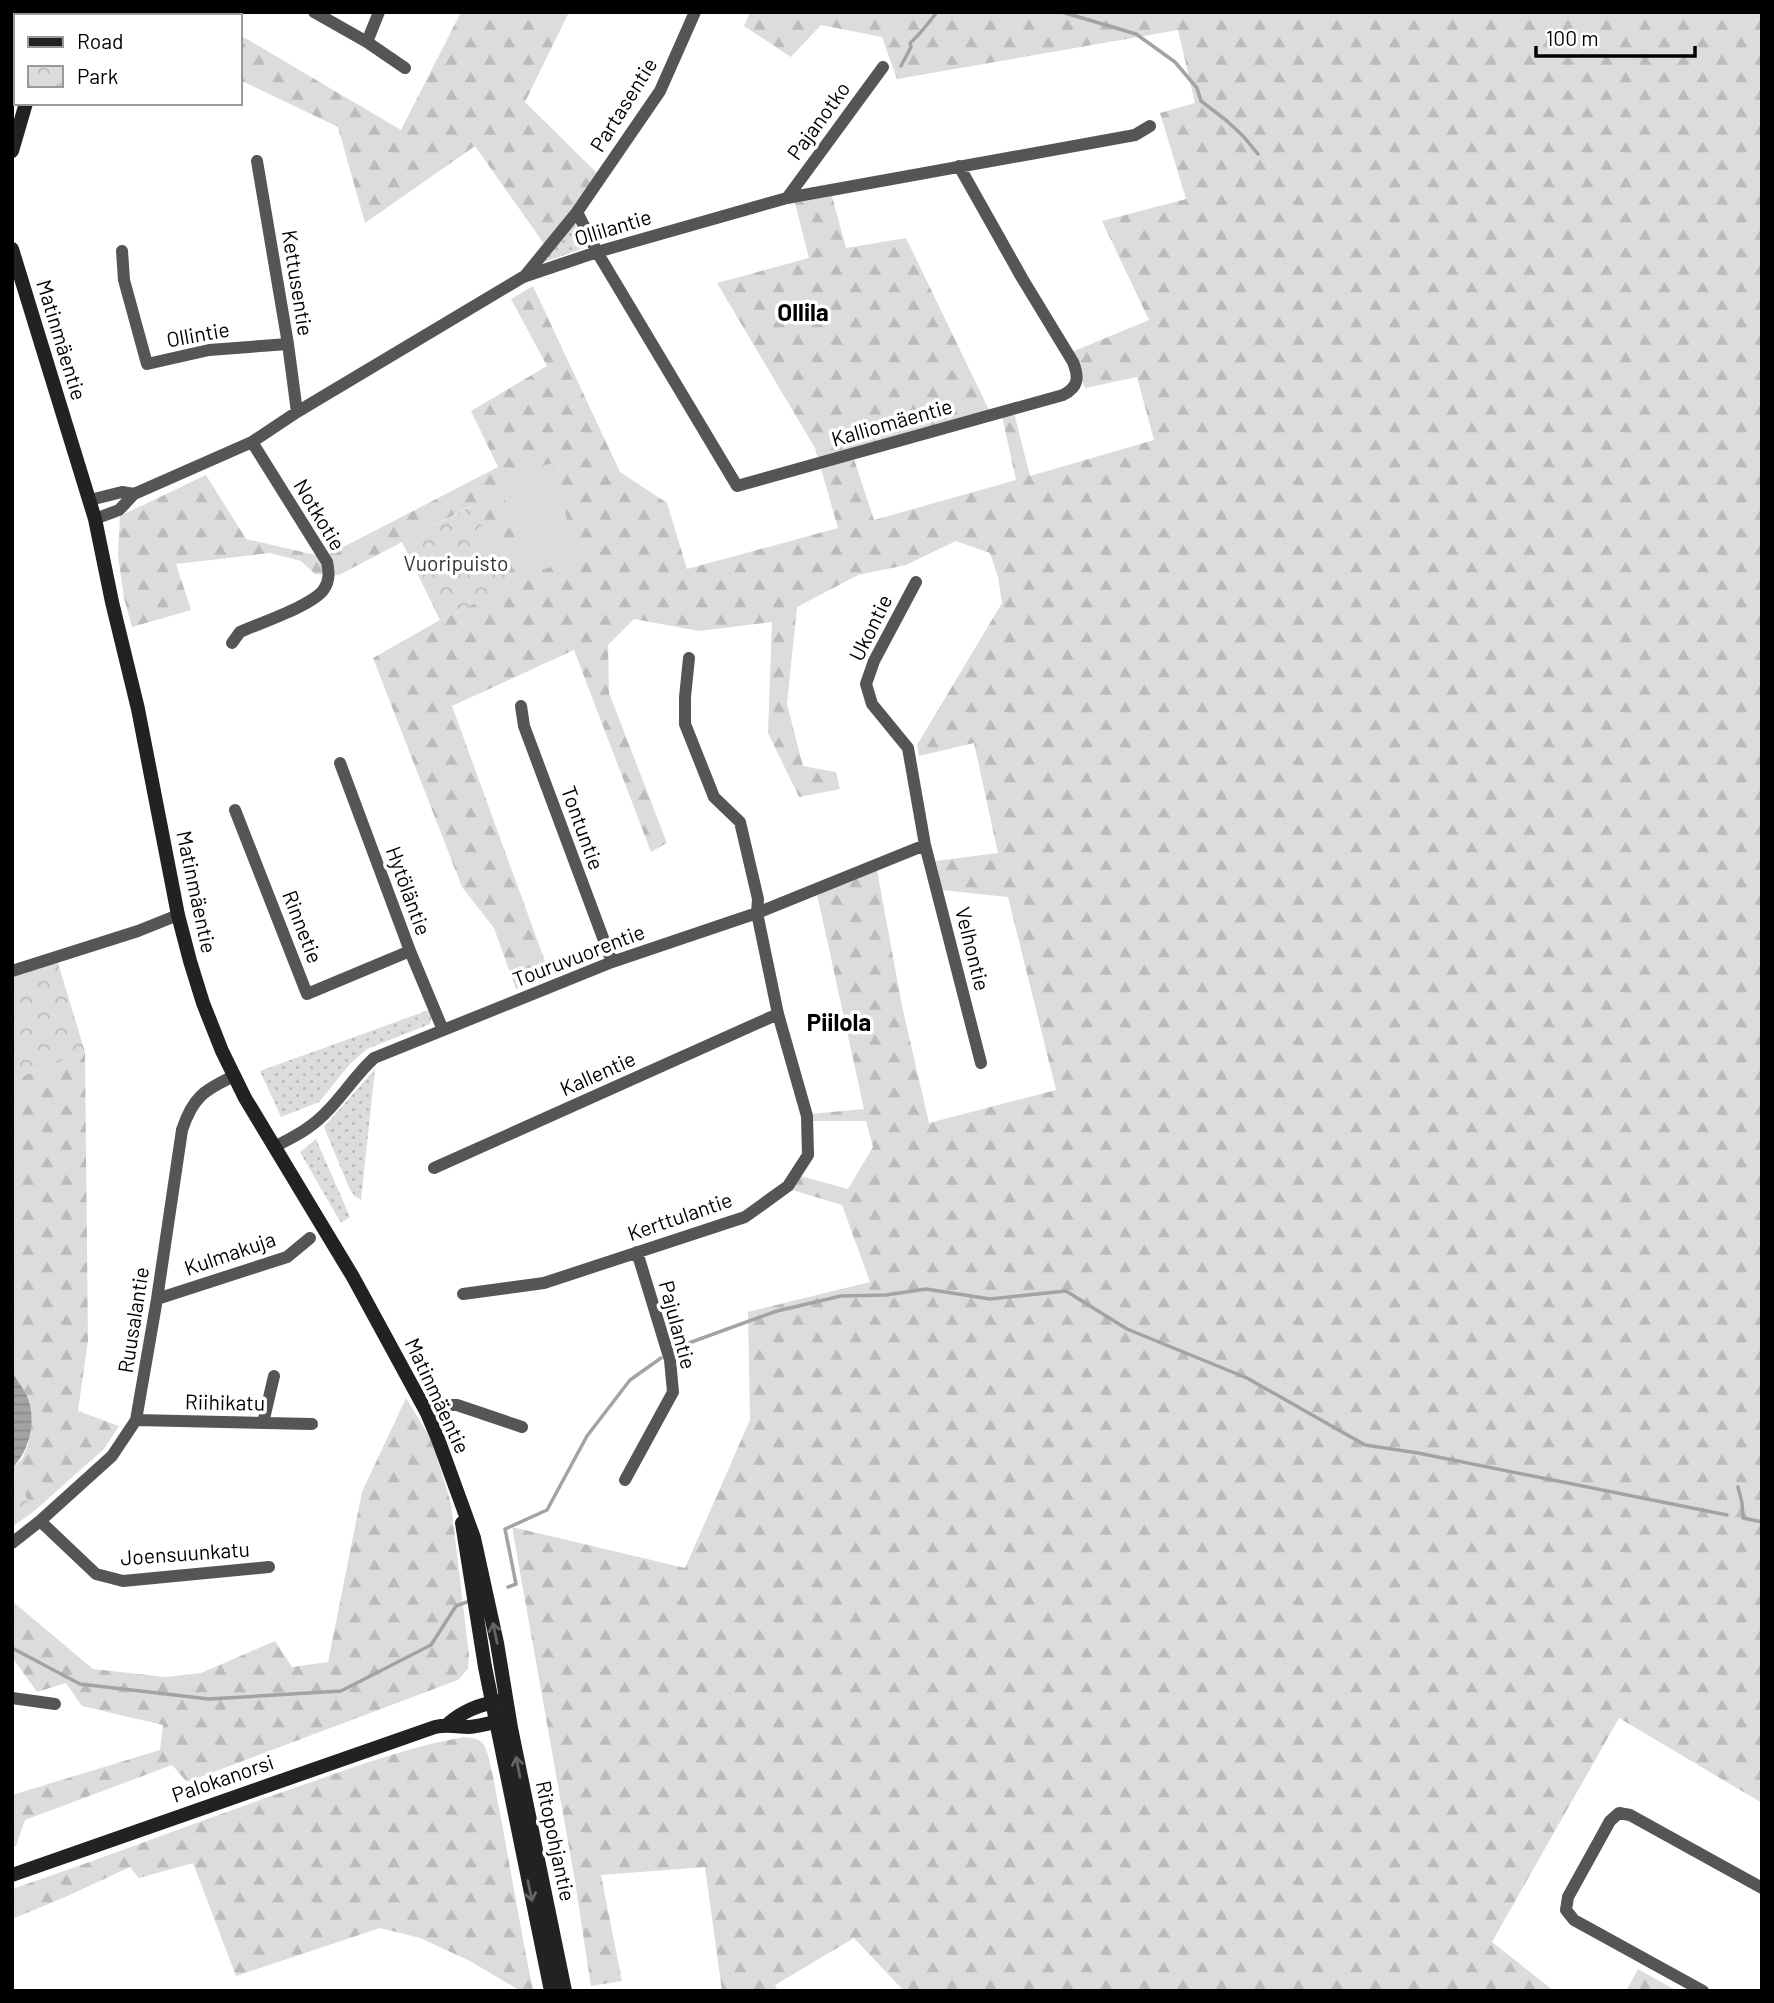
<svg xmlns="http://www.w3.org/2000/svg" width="1774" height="2003" viewBox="0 0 1774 2003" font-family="Barlow,sans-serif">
  <defs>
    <pattern id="grass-dots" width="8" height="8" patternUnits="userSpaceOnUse" patternTransform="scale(1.75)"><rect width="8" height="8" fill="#dcdcdc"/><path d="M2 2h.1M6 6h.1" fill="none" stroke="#bbb" stroke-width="1.8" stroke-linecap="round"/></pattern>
    <pattern id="forest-firs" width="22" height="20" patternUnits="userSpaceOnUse" patternTransform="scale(1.75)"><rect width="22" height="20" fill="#dcdcdc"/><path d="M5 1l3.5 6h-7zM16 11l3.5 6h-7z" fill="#bbb"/></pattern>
    <pattern id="park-crowns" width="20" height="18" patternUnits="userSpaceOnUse" patternTransform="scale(1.75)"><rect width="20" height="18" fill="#dcdcdc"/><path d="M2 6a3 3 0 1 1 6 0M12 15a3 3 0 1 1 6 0" fill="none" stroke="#bbb"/></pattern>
    <pattern id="water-rules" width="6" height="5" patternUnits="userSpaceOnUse" patternTransform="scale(1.75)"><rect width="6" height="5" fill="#a3a3a3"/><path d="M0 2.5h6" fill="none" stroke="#8b8b8b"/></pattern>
  </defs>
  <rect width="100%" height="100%" fill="#fff"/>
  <path fill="url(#grass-dots)" d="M575,223L584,248L542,263Z
    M429,1010L432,1016L430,1024L367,1049L350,1064L319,1102L281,1117L260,1071Z
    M375,1069L361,1200L355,1196L350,1190L324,1127Z
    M316,1139L350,1217L341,1223L300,1152Z"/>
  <path fill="url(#forest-firs)" d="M98,12H202L208,16H105Z
    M461,12H569L525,102L601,177L547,248L475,146L365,223L338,127L240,80V35L401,130Z
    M750,12H1762V1803L1619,1718L1492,1942L1554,1991H904L854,1938L775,1985L778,1991H722L705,1867L601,1875L622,1981L591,1986L575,1881L512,1527L685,1568L750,1420L748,1312L870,1282L842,1205L789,1189L797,1175L848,1189L873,1147L866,1121H811L810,1114L864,1109L817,894L877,870L902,1006L929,1123L1056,1090L1008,897L942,890L936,861L998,853L974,743L919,756L917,745L1002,603L998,577L990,553L956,541L906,565L858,575L797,607L787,704L803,766L836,772L840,789L799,797L768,733L772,622L699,631L634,619L608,645L609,693L667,843L651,852L574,650L452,706L550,975L516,989L494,928L462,887L373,658L440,620L510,586L471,506L339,575L315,574L301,561L270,553L176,564L191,610L132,627L124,598L118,555L120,516L206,475L246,539L324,557L498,467L471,411L547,366L511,299L533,286L620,472L667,503L687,569L838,528L815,448L717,283L809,258L795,203L832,196L846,248L906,238L989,410L851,450L874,520L1016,480L1002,416L1014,413L1030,476L1154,440L1137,377L1085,388L1072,352L1149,320L1102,221L1186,199L1160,113L1195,103L1178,30L897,79L882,37L821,25L791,57L744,26Z
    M85,1052L88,1340L78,1411L119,1426L104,1449L33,1512L12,1468L23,1458L29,1441L27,1396L12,1372V1080Z
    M406,1398L432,1441L451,1504L469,1655L468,1669L458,1680L187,1782L172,1765L25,1820L16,1846L12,1847V1795L160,1750L163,1725L82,1706L66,1683L37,1692L12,1657V1601L93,1669L166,1677L201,1673L275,1641L292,1667L328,1662L362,1492Z
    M464,1737C471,1738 480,1738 484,1745C489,1752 496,1792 498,1803C510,1865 520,1927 533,1990H519L470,1961L420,1938L380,1928L236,1976L193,1863L139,1878L130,1867L63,1898L12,1919V1889C109,1856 204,1819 300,1786C354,1767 408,1747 464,1737Z
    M1638,1969L1677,1991H1626Z"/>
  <path fill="url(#park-crowns)" d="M472,506L511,586L440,620L402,542Z
    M55,953L85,1052L12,1080V965Z
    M12,1468L33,1512L12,1527Z"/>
  <path fill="#dcdcdc" d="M552,463L578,560L525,574L499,478Z"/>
  <path fill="url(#water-rules)" d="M12,1372C17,1380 23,1388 27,1396C37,1420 30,1451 12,1468Z"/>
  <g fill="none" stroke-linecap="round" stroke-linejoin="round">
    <path stroke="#a3a3a3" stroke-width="3.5" d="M1062,12L1136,34L1175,62L1197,88L1201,101L1227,121L1243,136L1258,154
      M901,66L911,47L910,43C920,35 929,22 937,12
      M676,1349L686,1344L777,1311L841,1296L886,1295L926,1289L990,1299L1066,1291L1127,1329L1247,1378L1365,1445L1418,1453L1727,1515
      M1738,1487L1742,1503L1743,1518L1762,1522
      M508,1587L516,1584L505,1529L547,1510L587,1436L630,1380L661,1358
      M12,1648L80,1684L209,1699L341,1691L431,1645L456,1606L467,1602"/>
    <path stroke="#555" stroke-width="12" d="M314,12L367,42L405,68
      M367,42L379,12
      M257,161L288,344L297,412
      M787,198L883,67
      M577,212L597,252L737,486L1063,395C1079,387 1079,377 1073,362L1022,278L959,166
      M122,251L124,280L147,364L209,350L288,344
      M524,277L577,212L660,91L695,12
      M90,500L122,492L134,494
      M95,519L119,510L134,494L252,442L297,412L523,277L597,252L787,198L1135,135L1150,126
      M916,582L874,661L866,684L872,704L908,748L925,845L981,1063
      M232,643L240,632C260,623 314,605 324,589C330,580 329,572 327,562L252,442
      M521,706L524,726L612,962
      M340,763L410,951L443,1030
      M235,810L307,994L410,951
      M12,971L138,931L178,915
      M275,1147C286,1140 299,1135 309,1127C335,1109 351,1079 374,1058L612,962L757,913L925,845
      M434,1168L778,1014
      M463,1294L544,1283L745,1217L788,1186L808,1155L807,1116L778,1014L757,913L758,899L740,822L714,797L685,724V697L689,658
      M157,1299L287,1257L310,1238
      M427,1413L446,1405H457L522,1427
      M136,1420L312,1424
      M263,1423L274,1376
      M625,1480L673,1392L670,1360L637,1252
      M40,1521L96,1574L123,1581L269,1567
      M12,1543L40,1521L112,1456L136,1420L157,1299L182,1130C193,1097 204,1090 234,1076
      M12,1698L55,1704
      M1703,1991L1574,1920L1566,1910L1568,1897L1610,1821L1619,1813L1630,1815L1762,1888"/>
    <path stroke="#222" stroke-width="14" d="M53,16L54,12
      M12,151L26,103
      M12,249L95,519L112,602L138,709L178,915L190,961L203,1003L222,1051L245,1098L353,1277L427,1413L438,1439L474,1538L497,1643L511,1728L565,1991
      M462,1523L485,1667L551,1991
      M448,1724C463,1711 480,1704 500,1701
      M12,1875L435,1727C449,1724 456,1727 469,1727C482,1726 496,1721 509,1719"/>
  </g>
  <defs><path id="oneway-shaft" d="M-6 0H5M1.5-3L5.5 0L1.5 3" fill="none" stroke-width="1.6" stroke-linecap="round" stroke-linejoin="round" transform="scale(1.75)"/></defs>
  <g stroke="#646464">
    <use href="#oneway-shaft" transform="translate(495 1633) rotate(-102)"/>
    <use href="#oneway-shaft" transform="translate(518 1767) rotate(-101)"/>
    <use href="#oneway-shaft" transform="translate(530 1891) rotate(78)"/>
  </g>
  <g text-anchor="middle" stroke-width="7" stroke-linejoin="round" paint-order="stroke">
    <g font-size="21" fill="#000" stroke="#fff">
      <text transform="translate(624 105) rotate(-58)" y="7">Partasentie</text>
      <text transform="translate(819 121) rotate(-54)" y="7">Pajanotko</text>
      <text transform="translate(613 228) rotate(-17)" y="7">Ollilantie</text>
      <text transform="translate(297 283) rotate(81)" y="7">Kettusentie</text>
      <text transform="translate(198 335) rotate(-10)" y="7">Ollintie</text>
      <text transform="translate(61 340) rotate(73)" y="7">Matinmäentie</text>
      <text transform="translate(892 423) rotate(-16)" y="7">Kalliomäentie</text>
      <text transform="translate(319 515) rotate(59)" y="7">Notkotie</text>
      <text transform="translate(871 628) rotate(-64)" y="7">Ukontie</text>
      <text transform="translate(582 828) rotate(70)" y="7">Tontuntie</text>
      <text transform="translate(408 891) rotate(70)" y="7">Hytöläntie</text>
      <text transform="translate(196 892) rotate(78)" y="7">Matinmäentie</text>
      <text transform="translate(302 927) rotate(69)" y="7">Rinnetie</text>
      <text transform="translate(972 949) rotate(76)" y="7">Velhontie</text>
      <text transform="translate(579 956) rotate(-21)" y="7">Touruvuorentie</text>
      <text transform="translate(598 1074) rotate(-24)" y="7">Kallentie</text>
      <text transform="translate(680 1217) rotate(-19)" y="7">Kerttulantie</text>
      <text transform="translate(230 1254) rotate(-19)" y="7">Kulmakuja</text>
      <text transform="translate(134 1320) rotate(-81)" y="7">Ruusalantie</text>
      <text transform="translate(677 1325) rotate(75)" y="7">Pajulantie</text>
      <text transform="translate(437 1396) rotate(65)" y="7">Matinmäentie</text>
      <text transform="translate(225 1403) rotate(1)" y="7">Riihikatu</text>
      <text transform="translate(185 1554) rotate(-4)" y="7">Joensuunkatu</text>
      <text transform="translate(223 1779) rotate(-19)" y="7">Palokanorsi</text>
      <text transform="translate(555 1841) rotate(78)" y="7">Ritopohjantie</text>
    </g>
    <g font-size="21" fill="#333" stroke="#fff">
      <text x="456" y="571">Vuoripuisto</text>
    </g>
    <g font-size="24" font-weight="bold" fill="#000" stroke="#fff">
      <text x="803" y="321">Ollila</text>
      <text x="839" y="1031">Piilola</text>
    </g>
  </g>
  <rect width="1774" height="2003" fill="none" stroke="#000000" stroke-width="28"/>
  <rect x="14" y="14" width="228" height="91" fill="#ffffff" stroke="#999999" stroke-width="2"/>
  <rect x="28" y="37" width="35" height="10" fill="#222222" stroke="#999999" stroke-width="2"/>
  <text x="77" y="49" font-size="21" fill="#000000">Road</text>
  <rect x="28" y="66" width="35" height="21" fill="url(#park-crowns)" stroke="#999999" stroke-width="2"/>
  <text x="77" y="84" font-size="21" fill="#000000">Park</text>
  <path d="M1536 46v10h159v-10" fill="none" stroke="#000000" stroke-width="3.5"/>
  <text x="1546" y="46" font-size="21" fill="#000000" stroke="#ffffff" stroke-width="5" paint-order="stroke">100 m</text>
</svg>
